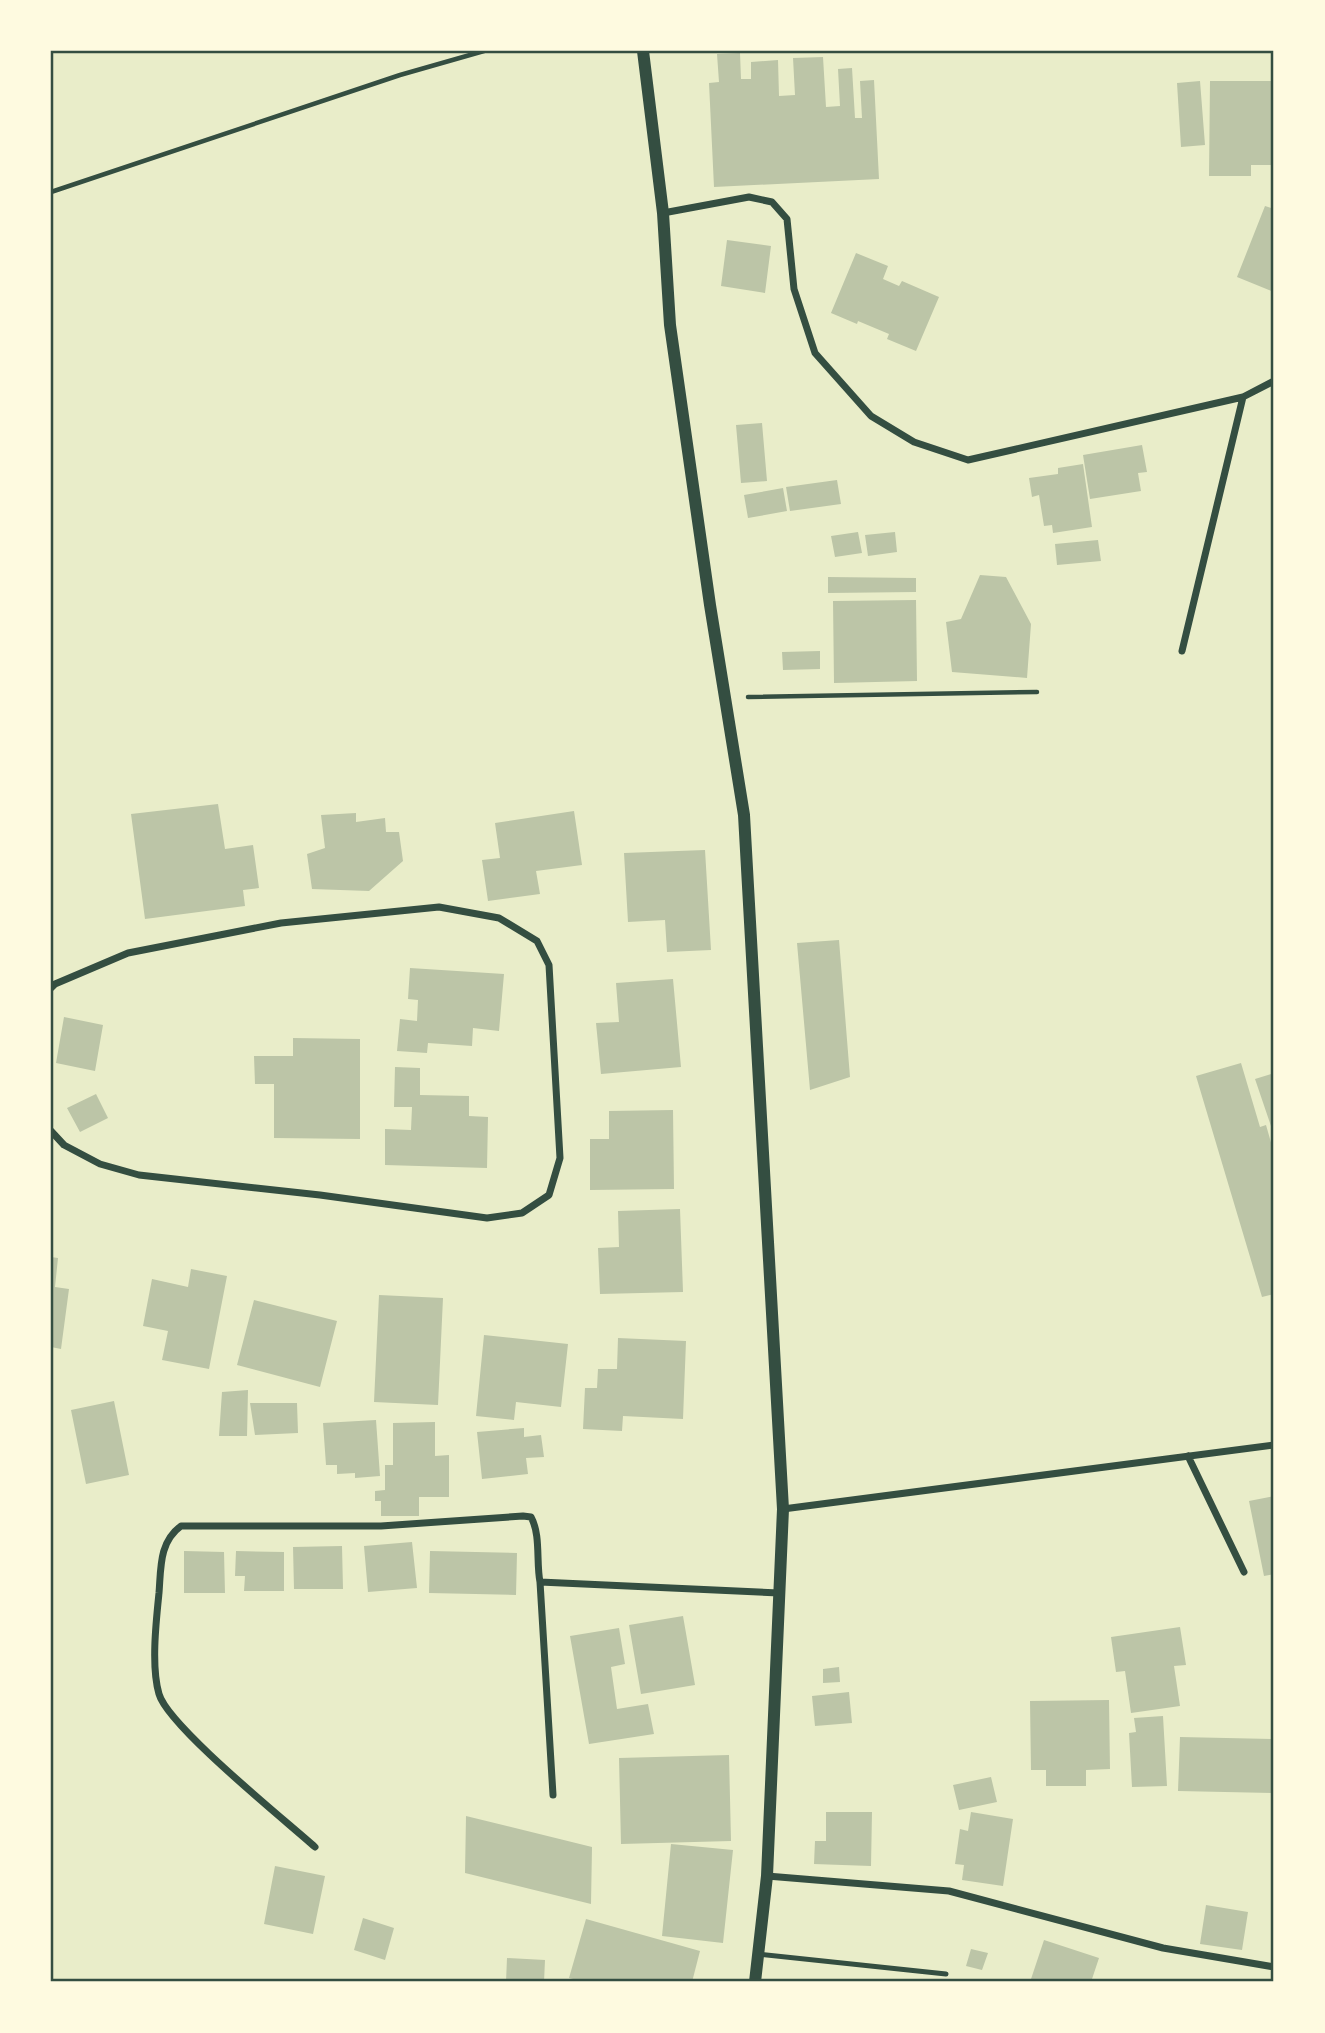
<svg xmlns="http://www.w3.org/2000/svg" width="1325" height="2033" viewBox="0 0 1325 2033" font-family="Commissioner,sans-serif">
  <rect width="100%" height="100%" fill="#e9edc9"/>
  <path fill="#bcc5a7" d="M740,53L741,79H751V62L778,60L779,96L795,95L793,58L823,57L826,107L840,106L838,69L852,68L855,118H862L860,81L874,80L879,179L714,187L709,83L719,82L717,54Z
    M1200,81L1205,145L1181,147L1177,83Z
    M1210,81H1274V165H1251V176H1209Z
    M1265,206L1274,209V292L1237,277Z
    M727,240L771,246L765,293L721,286Z
    M856,253L888,266L883,279L899,286L902,281L939,297L916,351L887,339L889,334L858,321L857,324L831,313Z
    M762,423L767,481L741,483L736,425Z
    M1142,445L1147,472L1138,473L1141,491L1090,499L1083,455Z
    M1083,464L1092,527L1053,533L1052,525L1044,526L1039,495L1032,497L1029,478L1058,474V468Z
    M837,480L841,504L790,511L786,487Z
    M783,488L787,511L748,518L744,495Z
    M858,532L862,553L835,557L831,536Z
    M895,532L897,552L868,556L865,535Z
    M1098,540L1101,561L1057,565L1055,544Z
    M980,575L1006,577L1031,624L1027,678L952,672L946,622L961,619Z
    M828,577L916,578V592L828,593Z
    M916,600L917,681L834,683L833,601Z
    M820,651V669L783,670L782,652Z
    M218,804L225,849L253,845L259,888L243,890L245,906L145,919L131,814Z
    M574,811L582,865L536,871L540,894L488,901L482,860L500,858L495,823Z
    M356,813V822L385,818L386,832H399L403,861L369,891L312,889L307,854L325,848L321,815Z
    M705,850L711,950L667,952L665,920L628,922L624,853Z
    M839,940L850,1077L810,1090L797,943Z
    M410,968L504,974L499,1031L473,1028L472,1046L428,1043L427,1053L397,1051L400,1019L417,1021L418,1000L408,999Z
    M673,979L681,1067L601,1074L596,1023L619,1022L616,983Z
    M64,1017L103,1025L95,1071L56,1063Z
    M293,1038L360,1039V1139L274,1138V1084H255L254,1056H293Z
    M1241,1063L1260,1127L1266,1125L1274,1153V1294L1262,1297L1196,1076Z
    M395,1067L420,1068V1095L469,1096V1116L488,1117L487,1168L385,1165V1129L411,1130L412,1107H394Z
    M1274,1073V1135L1255,1079Z
    M96,1094L108,1118L80,1132L67,1108Z
    M673,1110L674,1189L590,1190V1139H609V1111Z
    M680,1209L683,1292L600,1294L598,1248L619,1247L618,1211Z
    M51,1257L58,1258L55,1287L69,1289L61,1349L51,1347Z
    M191,1269L227,1276L209,1369L162,1360L168,1331L143,1326L152,1279L188,1287Z
    M379,1295L443,1298L438,1405L374,1402Z
    M254,1300L337,1321L320,1387L237,1365Z
    M484,1335L568,1344L561,1407L516,1402L514,1420L476,1416Z
    M618,1338L686,1341L683,1419L623,1416L622,1431L583,1429L585,1388H597L598,1369H617Z
    M248,1390L247,1436H219L222,1392Z
    M114,1401L129,1475L86,1484L71,1410Z
    M250,1403H297L298,1433L255,1435Z
    M376,1420L380,1476L355,1478V1473L337,1474V1465H326L323,1423Z
    M435,1422V1456L449,1455V1497H419V1516H381V1501H375V1491L385,1490V1465H393V1423Z
    M524,1428V1437L541,1435L544,1457L526,1458L528,1474L482,1479L477,1432Z
    M1274,1496V1574L1264,1576L1249,1501Z
    M412,1542L417,1588L368,1592L364,1546Z
    M342,1546L343,1589H294L293,1547Z
    M184,1551L224,1552L225,1593H184Z
    M236,1551L284,1552V1591H244L245,1576H235Z
    M430,1551L517,1553L516,1595L429,1593Z
    M683,1616L695,1685L641,1694L629,1625Z
    M1180,1627L1186,1665L1174,1666L1180,1706L1131,1713L1125,1671L1116,1672L1111,1637Z
    M619,1628L625,1664L611,1667L617,1709L648,1704L654,1734L589,1744L570,1636Z
    M839,1667L840,1682L823,1683V1669Z
    M849,1692L852,1723L815,1726L812,1696Z
    M1109,1700L1110,1769L1086,1770V1786H1046V1770H1031L1030,1701Z
    M1163,1716L1167,1786L1132,1787L1129,1733L1136,1732L1134,1718Z
    M1180,1737L1274,1739V1793L1178,1791Z
    M729,1755L731,1841L621,1844L619,1758Z
    M991,1777L997,1802L959,1810L953,1785Z
    M826,1812H872L871,1866L814,1864L815,1841H826Z
    M971,1812L1013,1819L1003,1886L962,1880L964,1865L955,1864L960,1829L968,1831Z
    M466,1816L592,1847L591,1904L465,1873Z
    M671,1844L733,1850L723,1943L662,1936Z
    M275,1866L325,1876L313,1934L264,1924Z
    M1206,1905L1248,1912L1242,1950L1200,1944Z
    M363,1918L394,1928L385,1960L354,1950Z
    M586,1919L700,1951L692,1982H585L569,1978Z
    M1044,1940L1099,1958L1091,1982H1030Z
    M971,1949L988,1953L982,1970L966,1966Z
    M507,1958L545,1960L544,1982H506Z"/>
  <g fill="none" stroke-linecap="round" stroke-linejoin="round">
    <path stroke="#344e41" stroke-width="4.5" d="M51,192L400,75L484,51
      M748,697L1037,692"/>
    <path stroke="#344e41" stroke-width="5" d="M758,1954L946,1974"/>
    <path stroke="#344e41" stroke-width="7" d="M663,213L749,197L772,202L787,219L794,289L815,353L871,416L914,442L968,460L1243,397L1274,381
      M1182,651L1243,397
      M51,988L55,984L128,953L281,923L439,907L499,918L537,941L549,965L560,1158L549,1195L522,1213L487,1218L320,1195L139,1175L100,1164L64,1145L51,1131
      M1188,1456L1244,1572
      M783,1509L1274,1445
      M540,1582L553,1795
      M315,1847C285,1820 168,1726 159,1694C151,1667 156,1622 159,1593C161,1568 159,1542 181,1526H381L523,1516L531,1517C541,1535 536,1562 540,1582L779,1593
      M767,1876L949,1891L1163,1948L1274,1967"/>
    <path stroke="#344e41" stroke-width="12" d="M643,51L663,213L670,325L710,605L744,815L783,1509L767,1876L755,1982"/>
  </g>
  <rect width="1325" height="2033" fill="none" stroke="#fefae0" stroke-width="105"/>
  <rect x="52" y="52" width="1220" height="1928" fill="none" stroke="#344e41" stroke-width="2.5"/>
</svg>
